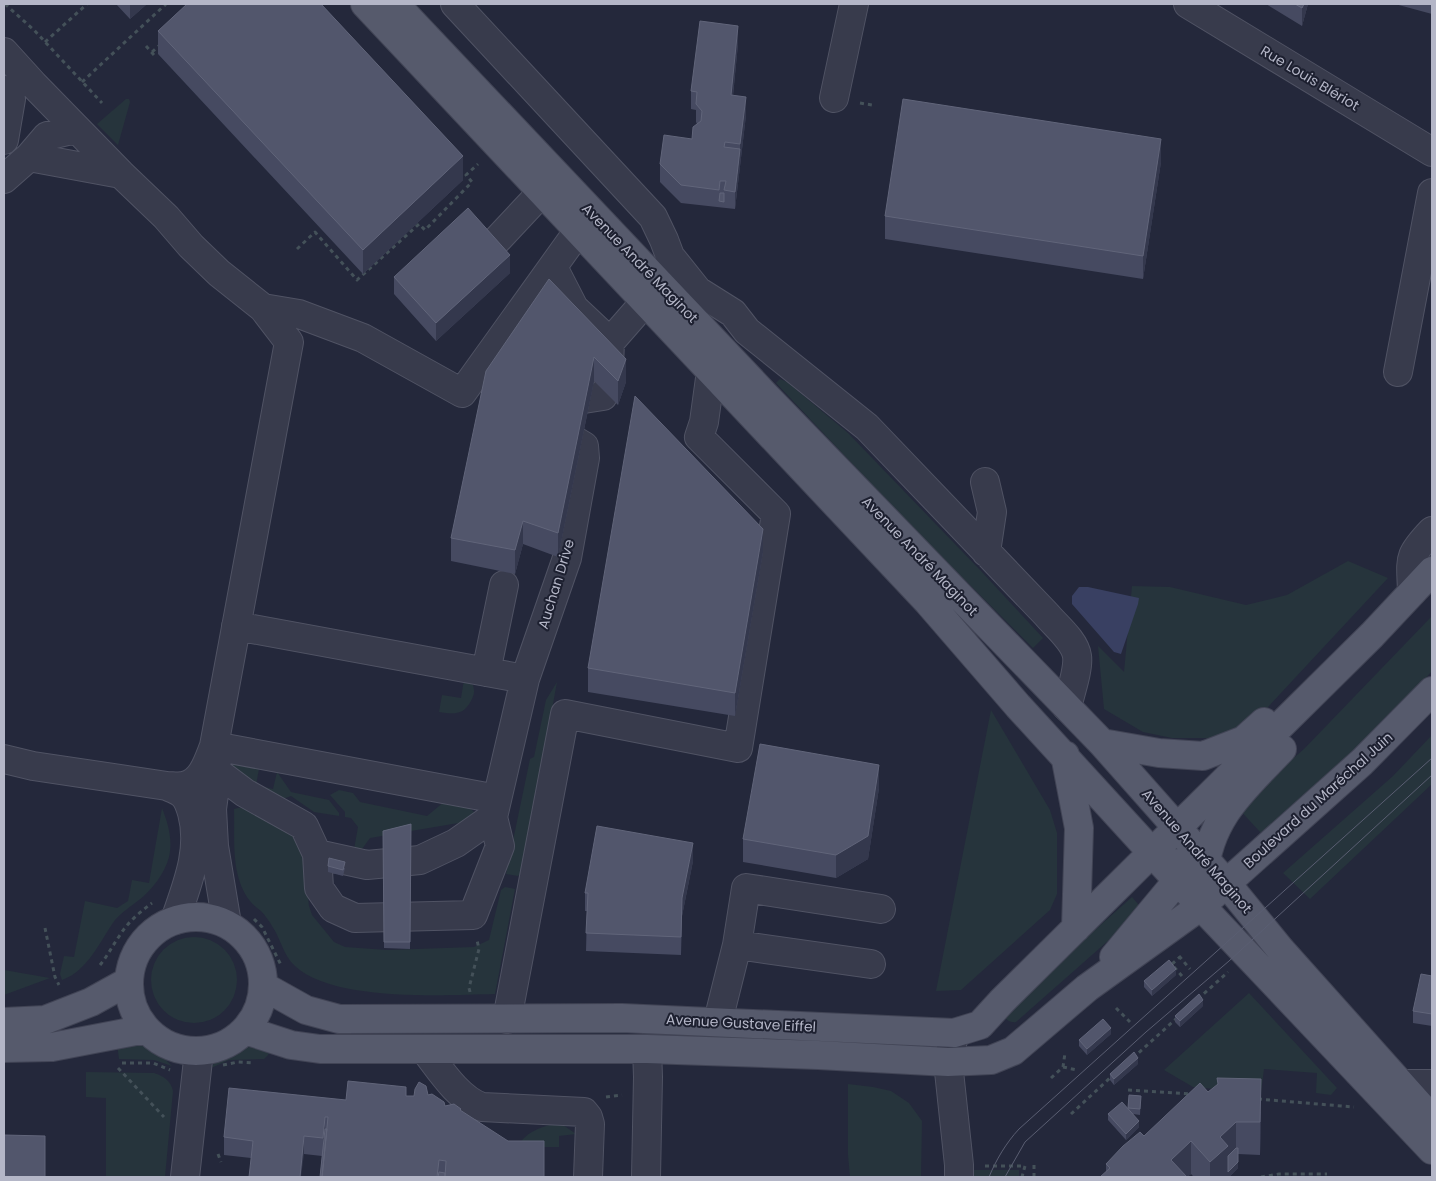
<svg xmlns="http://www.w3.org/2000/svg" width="1436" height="1181" viewBox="0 0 1436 1181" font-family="Poppins,sans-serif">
  <rect width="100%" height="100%" fill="#24283b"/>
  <path fill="#26343c" d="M126,99H129L130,102L118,145L97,124Z
    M780,379L787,382L848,433L981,571L1043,638L1033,648L910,525L776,383Z
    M1348,561L1388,578L1254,722L1215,738H1172L1143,732L1104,709L1098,646L1124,672L1132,586L1170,587L1246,605L1287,595Z
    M1432,616V671L1397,711L1341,765L1261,833L1237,807L1304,749Z
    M464,680L473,685C475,692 474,695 471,701C463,716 453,714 439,712L442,695L461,698Z
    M557,682L522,873L518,876L506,874L530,759L534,757L546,700Z
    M991,710L1050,810L1057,833V894L1050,910L961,990L936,991Z
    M1432,735V784L1310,899L1283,873L1393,776Z
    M231,763L259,769L256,785L273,789L277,772L291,792L329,800L339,813V816L314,812L291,796L275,802L231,772Z
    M339,790L353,793L360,802L427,816L444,802L470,808L475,813V818L470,821L370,838L362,849L353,855L358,827L351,818L345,817V812L330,795Z
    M251,805L302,841L309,906L312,915L334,942L345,947L387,950L474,947L489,940L501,890L505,887L515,889L495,994C444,995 334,1002 295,966C283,955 281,939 272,926C269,921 265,915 261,911C257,908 253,905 250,901C230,875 235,839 234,809Z
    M162,808C168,823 173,840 169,857C165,873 152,890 139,900C130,907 122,912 115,920C100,941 88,971 62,980L60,974L64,956L74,957L85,901L117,908L128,901L132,880L149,883Z
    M1132,897L1143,910L1016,1022C1011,1023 1007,1021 1004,1016L1052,968Z
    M151 980a43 43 0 1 1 86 0a43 43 0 1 1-86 0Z
    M4,970L50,978L4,995Z
    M1249,993L1337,1088L1331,1095L1316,1093L1317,1073L1264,1069L1261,1093L1193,1087L1164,1070Z
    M135,1042C152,1046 160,1054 172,1066L154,1060L119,1059L117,1044Z
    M239,1045H252L270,1050L268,1055L264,1059L229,1060L211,1068C217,1056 226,1048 239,1045Z
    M86,1072L154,1073C164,1076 171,1081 173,1091L165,1177H106V1098L86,1097Z
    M848,1084L873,1087L891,1091L909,1103L922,1121L921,1177H850L848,1155Z
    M554,1124L563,1125L576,1134L559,1136V1147H517C525,1133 539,1127 554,1124Z
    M973,1170H1019V1177H973Z"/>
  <path fill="#394062" d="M1079,587H1088L1139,598L1138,604L1121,654L1114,652L1072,604V596Z"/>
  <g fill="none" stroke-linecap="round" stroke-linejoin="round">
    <defs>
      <path id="minor" d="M455,4L653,217L664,240L670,256L698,291L733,313L747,331L867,427L1046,614C1056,626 1075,641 1077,656C1079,669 1070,694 1067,707
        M1188,4L1432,152
        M4,52L34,85L121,174L166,217L191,246L219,273L263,308L289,342L214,746C208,761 202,783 183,786C178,787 172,786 167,786L33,766L4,759
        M4,90L11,99L4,140
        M834,98L854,4
        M29,157L47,136L76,129
        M4,179L29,157L121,174
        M496,241L542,192
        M553,267L574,308
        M263,308L299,314L363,338L462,393L579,230
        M576,310L610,342L609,366
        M610,342L645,302
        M1398,372L1432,193
        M985,482L992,512L986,552
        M1412,592C1411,558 1407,557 1432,531
        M236,626L525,679L493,817L500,846L473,915L355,918L333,908L319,888L317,854
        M486,672L504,585
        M525,679L567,558L585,458L584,446L564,434L571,401L603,396L605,392
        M214,746L497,799
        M216,757L217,772L212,809L214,846L227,924
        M217,772L245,793L304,826L317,854L367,865L420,860L456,843L493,817
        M167,786C171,788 177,790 181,793C187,797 190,806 192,813C202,850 187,885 175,920
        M737,945L871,964
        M507,1019L565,714L738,748L776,514L699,437L704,422L711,371
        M718,1021L737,945L746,888L881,909
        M953,1040L948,1062L959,1165V1177
        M424,1049C439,1068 458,1099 482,1107L584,1112L588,1117L590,1124L588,1177
        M1386,1097L1400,1084H1432
        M185,1177L199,1051
        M646,1177L648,1077L647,1049"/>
      <path id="major" d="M365,4L928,602L1018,706L1201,906L1432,1150
        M395,4L765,395L1102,743L1227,884L1280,949L1432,1119
        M1102,743L1159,753L1203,756L1244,740L1264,722
        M1065,755L1079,828L1076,928
        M1204,875C1209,817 1244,789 1282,749
        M129 984a67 67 0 1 1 134 0a67 67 0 1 1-134 0Z
        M1114,957L1178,880V863
        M263,986L306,1010L339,1019L622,1018L954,1033L980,1025L1002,1001L1372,635L1432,571
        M4,1022L45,1020L91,1002L129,981
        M245,1030L291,1045L320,1049H647L818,1055L948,1062L991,1060L1013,1051L1087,988L1201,906L1362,762L1432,691
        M4,1048L52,1047L146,1029"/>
    </defs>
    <use href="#minor" stroke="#505364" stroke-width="30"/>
    <use href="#major" stroke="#414455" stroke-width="30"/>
    <path stroke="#445159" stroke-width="3" stroke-dasharray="4 4" stroke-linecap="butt" d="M5,4L34,30L102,103
      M45,42L87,4
      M146,46L154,55
      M152,52L161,44
      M82,82L166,4
      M860,103L872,105
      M297,249L315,232L357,280L419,224L425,230L472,182L466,175L478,164
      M254,919L262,927L281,965
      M45,928L55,977L59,985
      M1179,956L1190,969
      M1172,964L1180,957
      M100,965C108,955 113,945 120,935C128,922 140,912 152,903
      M1174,967L1182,976
      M470,992L469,988L479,949L477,940
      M1198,999L1228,972
      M1116,1008L1130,1022
      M1133,1058L1178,1017
      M122,1063H153L170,1070
      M223,1065L238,1062L254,1063
      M1063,1067L1077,1070
      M118,1068L164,1117
      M1051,1078L1063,1067L1065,1053
      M1128,1090L1192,1094
      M606,1097L622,1095
      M1258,1099L1354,1107
      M1071,1114L1111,1077
      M218,1154L221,1162
      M985,1166H1025L1022,1177
      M1034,1177V1164
      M1261,1177L1279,1174H1327"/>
    <use href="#minor" stroke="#383b4c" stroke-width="28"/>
    <use href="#major" stroke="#565a6c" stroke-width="28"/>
    <path stroke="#5a5e72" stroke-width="1" d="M989,1177C996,1160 1006,1143 1019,1129L1432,758
      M1005,1177L1025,1142L1146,1032L1229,961L1432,775"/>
  </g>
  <path fill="#464a61" d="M116,4H147L130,19Z
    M1266,4H1308L1302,26Z
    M1395,4H1432V14Z
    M158,31L463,180L363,274L158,54Z
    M738,44L733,96L746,115L735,209L681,203L660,182V164L692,139L697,124L696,122V110L691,109V91Z
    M1161,162L1143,279L885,239V216Z
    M510,273L436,341L394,294V277Z
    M549,279L626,382L618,405L594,381L558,557L523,544L515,574L451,561V538Z
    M763,552L735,716L588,692V668Z
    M879,788L868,859L836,878L743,862V839Z
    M411,824L410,949L384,948L383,831Z
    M693,861L682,916L681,955L586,951L587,911H585V893Z
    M328,866L345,868L343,876L328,872Z
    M1176,975L1152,996L1144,987V981Z
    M1432,976V1026L1413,1023V1011Z
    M1203,1006L1180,1027L1175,1022V1016Z
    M1111,1034L1087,1055L1079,1046V1040Z
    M1138,1064L1114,1085L1110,1080V1074Z
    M1208,1092L1261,1112L1260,1155L1238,1154V1168L1229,1177H1194L1191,1174L1187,1177L1106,1172V1164L1144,1136Z
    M428,1095L445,1106L461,1111L544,1177H320L322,1156L304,1154L251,1158L224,1155V1137L346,1100L406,1096H414Z
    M1129,1095L1141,1096L1140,1115L1133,1114L1139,1127L1126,1140L1108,1120V1114L1128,1108Z"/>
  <path fill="#34384d" d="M130,4H147L130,19Z
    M1304,4H1308L1302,26V8Z
    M738,26V44L731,113V95Z
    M746,97V115L735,209V192L740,149V161V144Z
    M1161,139V162L1143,279V256Z
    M463,156V180L363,274V250Z
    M510,255V273L436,341V323Z
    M594,357V381L558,557V533Z
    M626,359V382L618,405V381Z
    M523,521V544L515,574V550Z
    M763,529V552L735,716V693Z
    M879,765V788L868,859L836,878V855Z
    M693,843V861L682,916L681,955L682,898Z
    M1176,969V975L1152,996V990Z
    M1203,1000V1006L1180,1027V1021Z
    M1111,1028V1034L1087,1055V1049Z
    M1138,1058V1064L1114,1085V1079Z
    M1261,1079V1112L1260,1155V1122Z
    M325,1117V1135L323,1156V1138Z
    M1139,1121V1127L1126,1140V1134Z
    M1236,1122V1154L1238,1148V1168L1229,1177H1210V1162L1220,1137Z
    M304,1136V1154L301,1177H300Z
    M1191,1141V1174L1187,1177L1171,1160Z"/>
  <path fill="#52566c" stroke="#61657a" d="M187,4H321L463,156L363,250L158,31Z
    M1295,4H1304L1302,8Z
    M700,21L738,26L731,95L746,97L740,144L725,142L724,147L740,149L735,192L724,190L726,181H720L719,190L681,185L660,164L664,135L692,139L693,127L701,121L702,111L696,104L697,92L691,91Z
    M903,99L1161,139L1143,256L885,216Z
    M720,193H724V202L719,201Z
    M468,208L510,255L436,323L394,277Z
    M549,279L626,359L618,381L594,357L558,533L523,521L515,550L451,538L486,371Z
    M635,396L763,529L735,693L588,668Z
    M760,744L879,765L868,836L836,855L743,839Z
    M411,824L410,942H384L383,831Z
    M597,826L693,843L682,898L681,937L586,933L588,893H585Z
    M329,858L345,862L343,870L328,866Z
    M1169,960L1176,969L1152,990L1144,981Z
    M1421,974L1432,976V1014L1413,1011Z
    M1199,994L1203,1000L1180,1021L1175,1016Z
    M1103,1019L1111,1028L1087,1049L1079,1040Z
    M1134,1052L1138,1058L1114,1079L1110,1074Z
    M1217,1078L1261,1079L1260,1122H1236L1220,1137L1228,1146L1210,1162L1191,1141L1171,1160L1187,1177H1100L1110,1168L1106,1164L1123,1146L1140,1132L1144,1136L1200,1083L1208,1092L1218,1084Z
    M348,1081L406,1087V1096H414L415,1089L419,1082L426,1086L428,1095L432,1094L444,1102L445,1106L454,1104L461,1109L460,1110L508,1141H544V1177H445L446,1161L439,1160L437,1177H322L328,1117H325L323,1138L304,1136L300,1177H249L253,1141L224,1137L229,1088L346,1100Z
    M1129,1095L1141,1096L1140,1109L1128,1108Z
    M1122,1102L1139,1121L1126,1134L1108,1114Z
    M325,1129H327L322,1177H320Z
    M4,1135L45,1136V1177H4Z
    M1236,1148H1238V1162L1228,1172V1156Z
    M439,1172L445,1173V1177H438Z"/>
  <g text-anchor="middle" stroke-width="4" stroke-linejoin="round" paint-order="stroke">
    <g font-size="14" fill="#b4b6c7" stroke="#1d2030">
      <text transform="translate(1310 78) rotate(31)" y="5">Rue Louis Blériot</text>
      <text transform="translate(640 263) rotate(46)" y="5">Avenue André Maginot</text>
      <text transform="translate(920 556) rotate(46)" y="5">Avenue André Maginot</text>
      <text transform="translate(556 584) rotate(-73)" y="5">Auchan Drive</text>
      <text transform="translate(1318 800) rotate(-42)" y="5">Boulevard du Maréchal Juin</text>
      <text transform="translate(1197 851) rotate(49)" y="5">Avenue André Maginot</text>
      <text transform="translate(741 1023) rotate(3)" y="5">Avenue Gustave Eiffel</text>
    </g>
  </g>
  <rect width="1436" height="1181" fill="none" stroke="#b4b6c7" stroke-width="10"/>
</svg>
